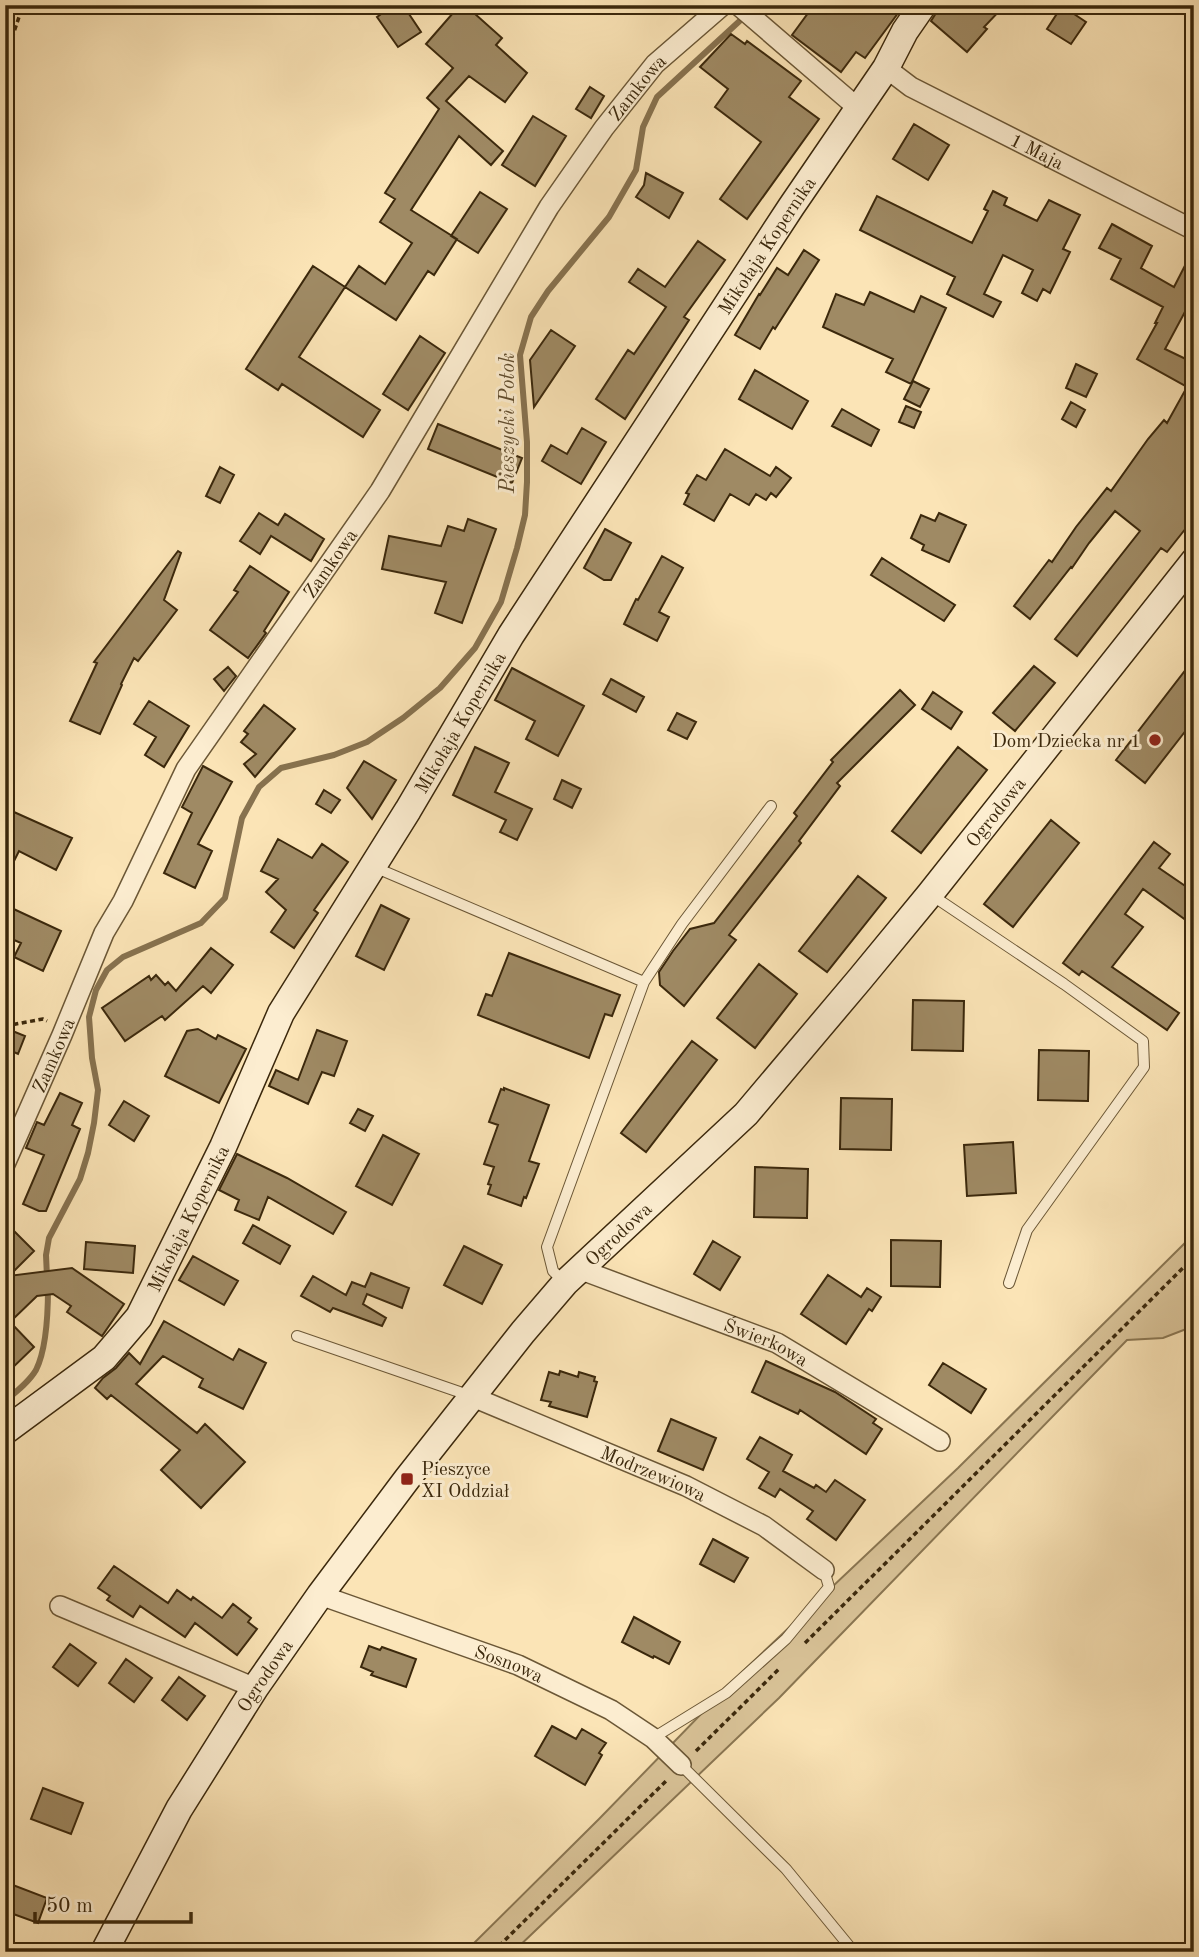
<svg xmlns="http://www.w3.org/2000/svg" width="1199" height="1957" viewBox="0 0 1199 1957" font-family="'Old Standard TT',serif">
  <rect width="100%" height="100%" fill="#fbe4b6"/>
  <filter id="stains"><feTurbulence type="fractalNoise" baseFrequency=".00286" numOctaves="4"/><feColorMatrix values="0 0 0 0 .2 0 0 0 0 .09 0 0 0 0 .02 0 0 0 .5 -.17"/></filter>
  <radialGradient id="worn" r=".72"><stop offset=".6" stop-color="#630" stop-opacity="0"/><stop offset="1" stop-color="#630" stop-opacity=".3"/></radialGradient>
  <path fill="#dac499" stroke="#8a7652" stroke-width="2" d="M1194,1234V1326L1163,1338L1127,1340L779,1698L513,1952H465L599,1819L741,1673L958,1468Z"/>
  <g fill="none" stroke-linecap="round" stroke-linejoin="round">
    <path stroke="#87724f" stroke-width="6" d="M47,1277L46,1255L49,1238L80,1179L88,1153L94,1123L98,1090L92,1058L89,1017L96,990L107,970L123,957L201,923L225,898L242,818L259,787L281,768L334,755L367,742L403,718L440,688L475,648L501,602L517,548L525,515L527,482V442L520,355L531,317L548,291L609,217L636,170L643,127L657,97L757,5
      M5,1401C16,1392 29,1382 36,1370C47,1348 48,1311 48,1288"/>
  </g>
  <path fill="#9f8a64" stroke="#3b280c" stroke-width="2" d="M394,5H403L421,32L398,47L377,17Z
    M460,5H465L502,38L496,45L527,73L505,102L469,76L446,101L503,151L491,165L459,136L411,210L457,239L434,275L428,271L396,320L345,287L359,266L385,284L412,243L380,222L395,199L385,193L439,109L427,98L453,68L426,44Z
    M814,5H904L865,58L856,52L841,72L792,35Z
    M939,5H1005L984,27L987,29L967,52L931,21L936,13Z
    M1062,6L1086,22L1071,44L1047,29Z
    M731,34L745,44L747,41L801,81L789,97L819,119L747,219L720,199L761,142L715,107L728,89L700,67Z
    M590,87L604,96L591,118L576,109Z
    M533,116L566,136L535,186L502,165Z
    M914,124L949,145L928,180L893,159Z
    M646,173L683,193L669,218L636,197L644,185Z
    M993,191L1007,198L1004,205L1037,221L1049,200L1080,215L1063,249L1070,252L1050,293L1043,289L1037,301L1022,293L1033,270L1003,255L984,294L1001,302L993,317L947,294L955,277L860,230L877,196L972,243L988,211L984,209Z
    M480,192L507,209L478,253L451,236Z
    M1112,224L1152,246L1141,268L1174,287L1194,248V295L1165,349L1194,363V518L1167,552L1161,548L1077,656L1055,639L1140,531L1115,511L1089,543L1072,568L1071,567L1030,619L1014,606L1049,560L1052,562L1076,527L1107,488L1111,491L1148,439L1164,420L1167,423L1187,387L1137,359L1157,323H1155L1163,307L1111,279L1121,259L1099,248Z
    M698,241L725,260L684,317L689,320L625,419L596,399L628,350L634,354L666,307L629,282L638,269L665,287Z
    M804,250L819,260L775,329L773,327L760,349L735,335L759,294L760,295L777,268L788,275Z
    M313,266L345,287L299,357L380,410L363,437L282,384L278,390L246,369Z
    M870,292L914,312L921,296L946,308L911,384L886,372L893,359L823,327L836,294L864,305Z
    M551,330L575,346L534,407L530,360Z
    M420,336L445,353L408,410L383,394Z
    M1076,364L1097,374L1086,397L1066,388Z
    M755,370L808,401L792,429L739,399Z
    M913,381L929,389L920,407L904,399Z
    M1071,402L1085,410L1076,427L1062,419Z
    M906,406L921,412L914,428L899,422Z
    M842,409L879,430L871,446L832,426Z
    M438,424L522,458L512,483L428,449Z
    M582,428L606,442L581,484L542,461L551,445L567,454Z
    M725,449L770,476L776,467L791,478L776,497L771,493L766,500L756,494L749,505L730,494L714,521L684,504L689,494L686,493L697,475L706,480Z
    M220,467L234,475L220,503L206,496Z
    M259,513L278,525L285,514L324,539L311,561L271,536L260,554L240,541Z
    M939,513L966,525L949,562L922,550L924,545L911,538L921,515L935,521Z
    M468,519L496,529L462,623L435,613L446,582L382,569L389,536L441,546L448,526L464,531Z
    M605,529L631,543L611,580H604L584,568Z
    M178,551L181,553L164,600L177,610L138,661L134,658L121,684L122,685L100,734L70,721L97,663L94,662Z
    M662,556L683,568L659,612L669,617L657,641L624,624L636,599L638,600Z
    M882,558L955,605L944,621L871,575Z
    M250,566L289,592L264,631L266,633L248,658L210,630L238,592L234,590Z
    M1194,659V720L1145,783L1116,760Z
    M1034,666L1055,683L1015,731L993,713Z
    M228,667L236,676L224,691L214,679Z
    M512,668L584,706L558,756L526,739L535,721L495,700Z
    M611,679L644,697L636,712L603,694Z
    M900,690L915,705L837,783L840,786L799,841L801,843L729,935L736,940L684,1006L660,985L659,972L673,951L690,929L714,923L797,816L794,813L833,762L831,760Z
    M933,692L962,712L951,729L922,709Z
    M149,701L189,726L164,767L145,755L156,737L134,724Z
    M264,705L295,729L255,777L244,764L256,754L241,742L248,734L244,731Z
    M677,713L696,722L687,739L668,730Z
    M475,747L509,763L495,792L532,809L517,840L500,832L506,820L453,795Z
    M958,747L987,770L921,853L892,831Z
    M364,761L396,780L372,819L347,788Z
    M203,766L232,782L198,844L212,851L195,888L164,873L192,813L182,807Z
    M562,780L581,789L572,808L554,799Z
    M324,790L340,800L331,813L316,804Z
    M5,808L72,838L56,870L19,851L5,879Z
    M1051,820L1079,843L1013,927L984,904Z
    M278,839L312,858L322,844L348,862L314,910L318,913L294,948L271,932L286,910L266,892L278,879L261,871Z
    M1154,842L1170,854L1159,868L1194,892V926L1143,889L1125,914L1143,927L1112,967L1179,1013L1167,1030L1082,971L1079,975L1063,963Z
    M858,876L886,898L827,972L799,951Z
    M5,905L61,931L43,971L14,957L21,943L5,936Z
    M381,905L409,919L384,970L356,956Z
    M211,948L233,965L211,993L203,986L165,1020L162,1016L125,1041L102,1008L149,976L151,980L156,975L165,985L168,982L176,991Z
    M509,953L620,995L612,1016L605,1014L589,1058L478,1015L486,994L492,996Z
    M759,964L797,994L755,1048L717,1018Z
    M913,1000L964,1001L963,1051L912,1050Z
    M198,1029L216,1039L218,1035L246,1049L219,1103L165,1076L187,1031Z
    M10,1030L25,1036L18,1054L5,1048V1042Z
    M317,1030L347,1041L334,1076L322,1072L308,1104L269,1086L276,1070L298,1080Z
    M692,1041L717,1060L646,1152L621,1133Z
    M1039,1050L1089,1051L1088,1101L1038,1100Z
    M504,1088L549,1105L529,1161L539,1164L526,1198L524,1197L521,1206L488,1194L491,1185L488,1184L494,1167L484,1164L498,1125L489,1122L501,1089L504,1090Z
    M60,1093L82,1103L72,1125L80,1129L46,1211H39L23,1204L44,1155L26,1148L37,1122L44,1125Z
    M841,1098L892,1099L891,1150L840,1149Z
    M124,1101L149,1116L134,1141L109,1125Z
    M358,1109L373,1116L365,1131L350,1123Z
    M383,1135L419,1154L392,1205L356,1186Z
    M1013,1142L1016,1193L967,1196L964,1145Z
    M237,1154L287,1178L346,1212L333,1234L268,1197L259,1220L235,1210L239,1200L219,1190Z
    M755,1167L808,1169L807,1218L754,1217Z
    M5,1222L34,1251L9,1276L72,1268L124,1304L102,1336L67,1312L71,1306L53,1294L37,1296L10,1322L34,1347L5,1375Z
    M253,1225L290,1246L280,1264L243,1243Z
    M891,1240L941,1241L940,1287L891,1286Z
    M713,1241L740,1257L720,1290L694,1274Z
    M86,1242L135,1246L133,1273L84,1269Z
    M464,1246L502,1265L482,1304L444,1285Z
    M193,1256L238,1281L224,1305L179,1280Z
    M371,1273L409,1288L402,1308L367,1294L363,1304L386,1318L382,1326L333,1308L330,1312L301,1296L313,1276L346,1295L352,1282L365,1287Z
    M828,1275L861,1297L867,1288L881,1297L872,1311L869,1309L846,1344L801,1314Z
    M164,1321L233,1360L239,1349L266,1363L243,1409L199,1387L203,1379L163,1356L136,1384L197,1433L205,1424L245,1462L201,1508L161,1470L180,1450L111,1395L107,1399L95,1388L103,1378L116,1368L129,1353L140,1364Z
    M766,1361L835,1392L876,1419L873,1423L882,1429L866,1454L800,1410L798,1414L752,1392Z
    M943,1363L986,1389L971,1413L929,1385Z
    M560,1371L578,1377L579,1372L595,1377L594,1381L597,1382L587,1417L549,1406L551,1402L541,1400L549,1372L559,1375Z
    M671,1419L716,1438L703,1470L658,1451Z
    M760,1437L792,1455L783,1471L814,1488L816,1485L826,1492L835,1480L865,1500L836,1540L807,1519L813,1511L780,1489L775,1497L759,1488L769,1472L747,1459Z
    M713,1539L748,1558L734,1582L700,1564Z
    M114,1566L168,1603L177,1590L191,1600L193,1597L222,1618L233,1604L251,1618L248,1622L257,1629L237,1655L195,1623L185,1637L140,1606L133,1617L107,1600L110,1596L98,1588Z
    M634,1617L680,1642L669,1664L654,1656L653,1658L622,1642Z
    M70,1644L96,1663L78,1686L53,1667Z
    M369,1646L380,1650L382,1647L416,1659L406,1687L371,1675L373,1672L361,1667Z
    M126,1659L152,1678L134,1702L109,1683Z
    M179,1677L205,1696L187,1720L162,1700Z
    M552,1726L576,1739L582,1729L606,1743L599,1753L602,1755L585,1785L535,1756Z
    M43,1788L83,1803L71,1834L31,1819Z
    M5,1882L47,1898L38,1923L5,1911Z"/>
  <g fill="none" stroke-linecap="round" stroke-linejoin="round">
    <defs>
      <path id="lane" d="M374,867L644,982
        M930,894L1064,984L1143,1041L1144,1067L1027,1230L1009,1283
        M563,1281L553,1271L547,1247L644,982L682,924L771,806
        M297,1336L471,1396
        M653,1738L726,1693L786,1639L829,1587L824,1570
        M681,1765L786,1869L854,1952"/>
      <g id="street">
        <path d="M738,5L859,109"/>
        <path id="s1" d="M886,68L911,87L1194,230"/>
        <path id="s2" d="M5,1164L62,1035L104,933L123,901L186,769L380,491L549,207L604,128L655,64L723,5"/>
        <path id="s3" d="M579,1269L777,1343L940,1441"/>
        <path id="s4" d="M473,1397L686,1486L764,1526L824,1570"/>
        <path id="s5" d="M320,1595L518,1665L611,1710L653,1738L681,1765"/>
        <path d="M60,1606L255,1688"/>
      </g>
      <g id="secondary">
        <path id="s6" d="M5,1431L104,1358L139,1317L223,1147L281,1013L408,810L511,635L791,207L886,68L905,31L923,5"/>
        <path id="s7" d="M104,1952L179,1809L255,1688L320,1595L407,1479L523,1332L565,1283L746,1114L860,979L930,894L1194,561"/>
      </g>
    </defs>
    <use href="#lane" stroke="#6b5736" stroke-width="12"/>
    <use href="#street" stroke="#6b5736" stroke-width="22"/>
    <use href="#secondary" stroke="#3b280c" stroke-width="29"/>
    <path stroke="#3b280c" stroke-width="3.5" stroke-dasharray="5 3.5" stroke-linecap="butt" d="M5,80L9,47L23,5
      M5,204L12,264L5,287
      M5,1026L43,1019L47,1021
      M805,1643L1194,1257
      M696,1751L780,1668
      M493,1952L668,1779"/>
    <use href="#lane" stroke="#fcedd0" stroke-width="10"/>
    <use href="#street" stroke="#fcedd0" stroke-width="19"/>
    <use href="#secondary" stroke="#fcedd0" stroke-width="26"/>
  </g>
  <g fill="#8f2418" stroke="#fcedd0" stroke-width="2.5">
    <circle cx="1155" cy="740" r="7"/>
    <rect x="400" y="1472" width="14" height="14" rx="3.5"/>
  </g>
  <g text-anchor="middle" stroke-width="6" stroke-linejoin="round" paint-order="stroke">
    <g font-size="19" fill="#3b280c" stroke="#fcedd0">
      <text dy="7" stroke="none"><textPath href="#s2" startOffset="1253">Zamkowa</textPath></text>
      <text dy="7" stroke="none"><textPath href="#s1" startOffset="173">1 Maja</textPath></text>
      <text dy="7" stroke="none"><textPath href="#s6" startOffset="1421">Mikołaja Kopernika</textPath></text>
      <text dy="7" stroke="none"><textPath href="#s2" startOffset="686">Zamkowa</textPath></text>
      <text dy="7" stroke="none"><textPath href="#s6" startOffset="854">Mikołaja Kopernika</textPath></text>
      <text dy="7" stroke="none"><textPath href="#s7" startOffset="1454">Ogrodowa</textPath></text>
      <text dy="7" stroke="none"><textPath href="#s2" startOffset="119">Zamkowa</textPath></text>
      <text dy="7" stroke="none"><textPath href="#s6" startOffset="287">Mikołaja Kopernika</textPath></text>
      <text dy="7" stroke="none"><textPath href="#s7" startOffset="887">Ogrodowa</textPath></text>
      <text dy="7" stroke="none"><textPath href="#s3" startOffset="201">Świerkowa</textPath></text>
      <text dy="7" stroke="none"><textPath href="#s4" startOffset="196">Modrzewiowa</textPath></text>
      <text dy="7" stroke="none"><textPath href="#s5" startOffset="201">Sosnowa</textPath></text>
      <text dy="7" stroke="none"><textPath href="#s7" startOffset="320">Ogrodowa</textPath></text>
    </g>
    <g font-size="19" fill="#3b280c" stroke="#fcedd0" text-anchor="end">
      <text x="1141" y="747">Dom Dziecka nr 1</text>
      <text x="421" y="1475" text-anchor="start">Pieszyce<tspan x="421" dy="22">XI Oddział</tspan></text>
    </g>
    <g font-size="21" font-style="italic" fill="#614d2e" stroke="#fcedd0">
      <text transform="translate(507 423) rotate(-90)" y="7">Pieszycki Potok</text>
    </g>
  </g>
  <rect width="1199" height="1957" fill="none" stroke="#fbe4b6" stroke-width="28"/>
  <rect x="7" y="7" width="1185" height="1943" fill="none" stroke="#3b280c" stroke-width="3.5"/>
  <rect x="14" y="14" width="1171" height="1929" fill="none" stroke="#3b280c" stroke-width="2"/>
  <path d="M35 1912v10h156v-10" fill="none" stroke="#3b280c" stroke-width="3.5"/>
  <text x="46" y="1912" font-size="21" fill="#3b280c" stroke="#fcedd0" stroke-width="5" paint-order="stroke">50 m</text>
  <rect width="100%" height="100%" filter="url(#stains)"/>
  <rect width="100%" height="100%" fill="url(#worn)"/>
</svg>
